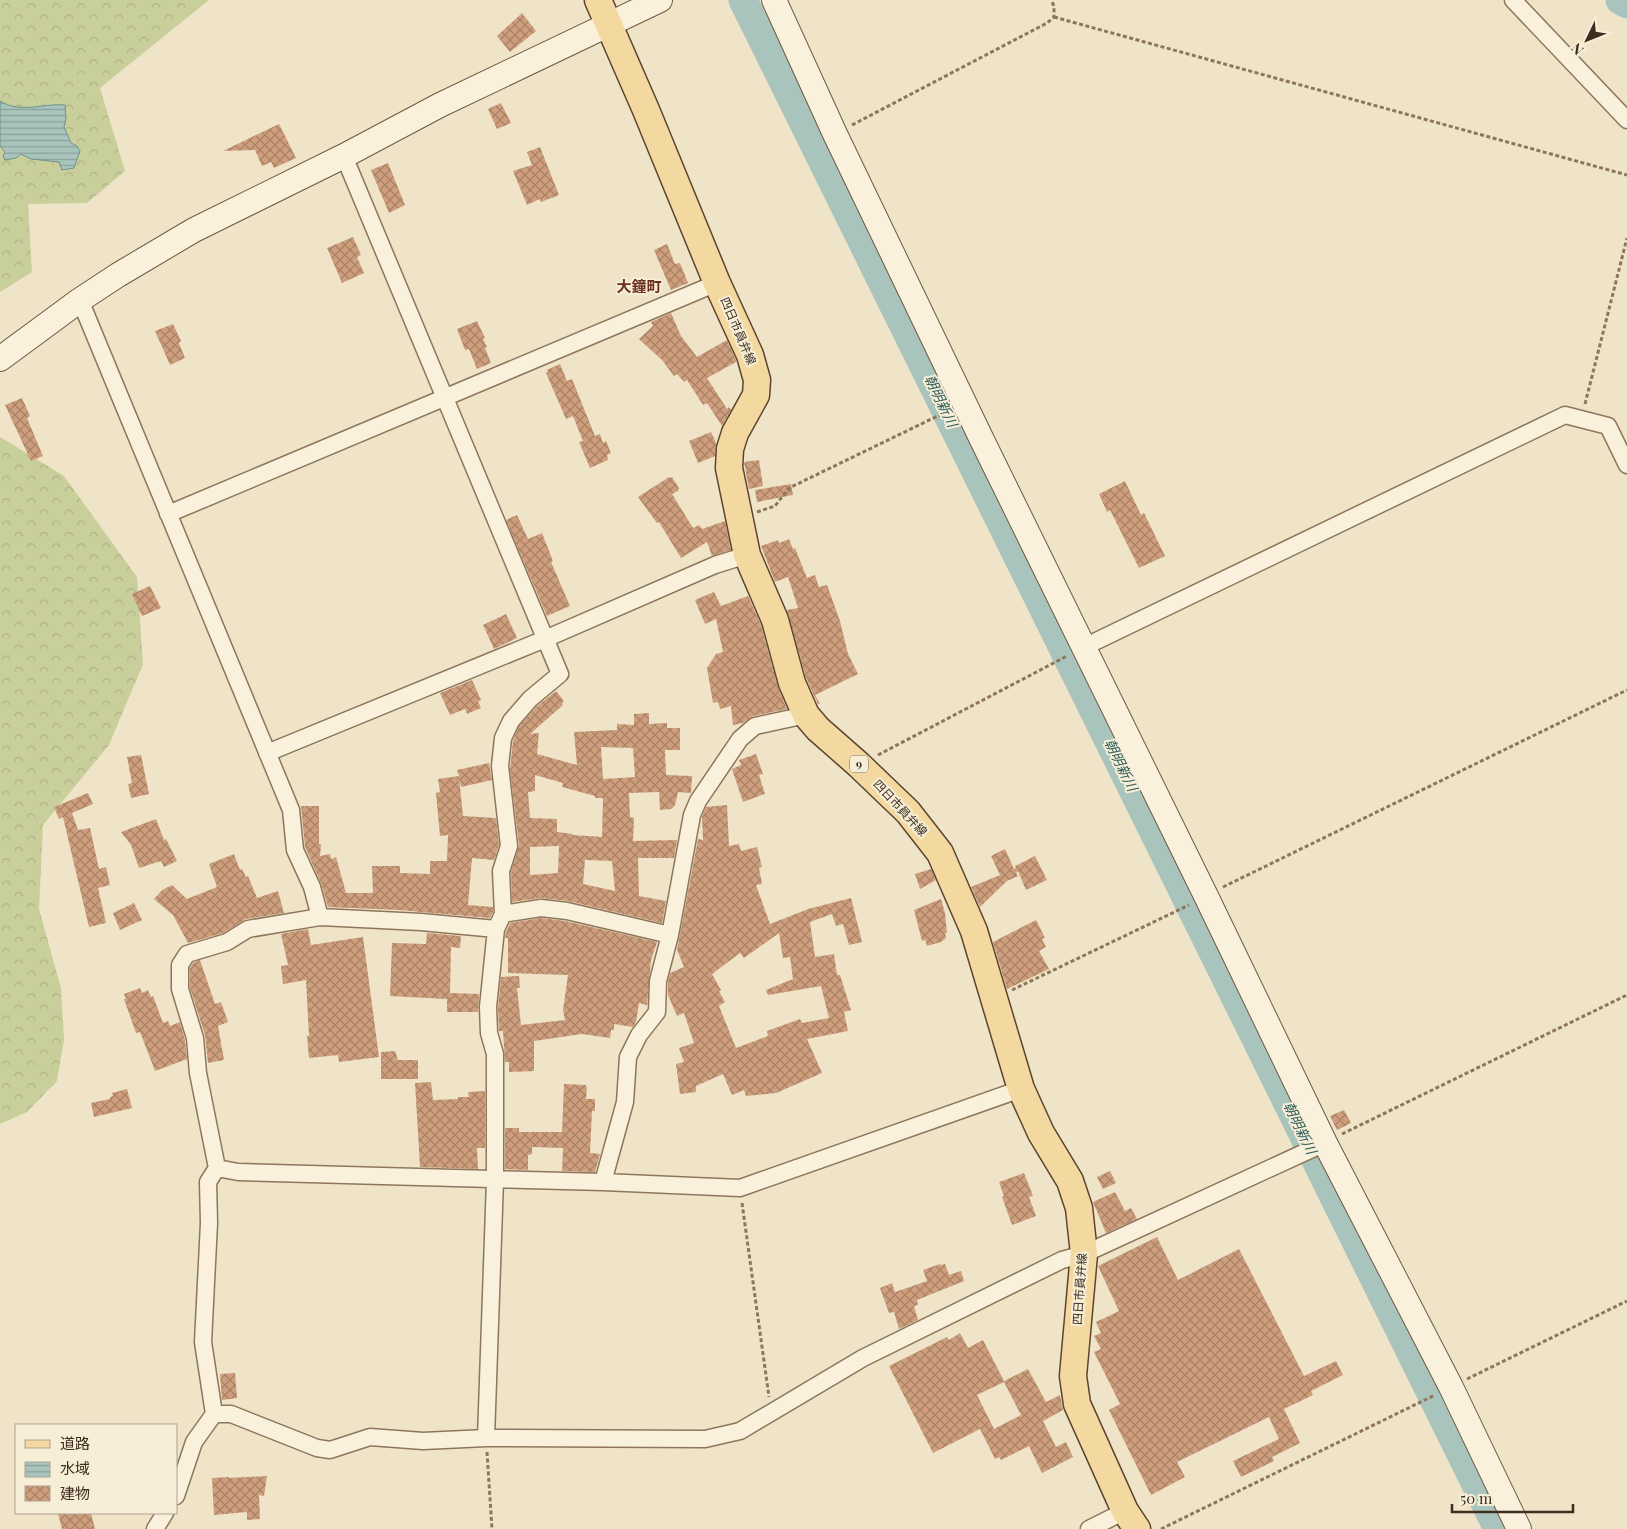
<svg xmlns="http://www.w3.org/2000/svg" width="1627" height="1529" viewBox="0 0 1627 1529" font-family="'Playfair Display','Noto Sans JP',serif">
  <defs>
    <pattern id="forest-crowns" width="20" height="18" patternUnits="userSpaceOnUse" patternTransform="scale(1.25)"><rect width="20" height="18" fill="#c9cf9b"/><path d="M2 6a3 3 0 1 1 6 0M12 15a3 3 0 1 1 6 0" fill="none" stroke="#aeb285"/></pattern>
    <pattern id="water-rules" width="6" height="5" patternUnits="userSpaceOnUse" patternTransform="scale(1.25)"><rect width="6" height="5" fill="#a9c4bc"/><path d="M0 2.5h6" fill="none" stroke="#8ba098"/></pattern>
    <pattern id="building-cross-hatch" width="8" height="8" patternUnits="userSpaceOnUse" patternTransform="scale(1.25)"><rect width="8" height="8" fill="#cf9f7d"/><path d="M0 0l8 8M0 8l8-8" fill="none" stroke="#a98266"/></pattern>
  </defs>
  <rect width="100%" height="100%" fill="#f0e4c8"/>
  <path fill="url(#forest-crowns)" d="M0,0H209L100,88L125,171L87,203L28,204L32,272L0,292Z
    M0,437L64,476L137,577L143,664L109,745L43,825L39,909L61,988L64,1039L57,1081L27,1112L0,1124Z"/>
  <path fill="url(#water-rules)" stroke="#6f938a" d="M0,101C21,114 43,103 65,105L66,119L64,127L71,143L77,146L80,151L74,168L62,170L59,162L31,159L21,154L16,158L5,160L3,156L5,152L0,146Z"/>
  <g fill="none" stroke-linecap="round" stroke-linejoin="round">
    <path stroke="#a9c4bc" stroke-width="29" d="M743,0L1498,1529
      M1620,0L1627,4"/>
  </g>
  <path fill="url(#building-cross-hatch)" fill-rule="evenodd" d="M522,13L536,31L510,52L497,36Z
    M501,103L511,123L497,129L488,109Z
    M279,124L296,158L274,168L271,162L262,166L255,150L223,151Z
    M540,147L559,195L541,202L540,199L527,205L513,171L532,165L527,152Z
    M388,163L405,205L389,213L371,170Z
    M353,237L361,255L357,257L364,273L342,283L327,248Z
    M667,244L675,264L680,263L688,283L671,290L654,250Z
    M671,313L681,336L697,357L727,340L736,360V362L707,378L727,409L729,407L731,410L722,426L707,403L703,405L687,380L684,382L677,374L674,376L662,360L639,339L653,326L651,322Z
    M477,321L485,338L483,339L487,347L485,348L491,363L477,369L469,349L465,350L457,329Z
    M173,324L181,341L179,343L185,358L170,365L155,331Z
    M560,364L567,381L572,379L595,436L600,434L603,443L606,441L611,453L607,455L608,460L590,468L579,442L583,441L573,416L566,419L546,373L548,372L547,370Z
    M22,398L30,416L27,418L43,456L31,461L5,405Z
    M711,432L716,443L715,456L698,463L689,441Z
    M759,460L763,486L749,489L744,462Z
    M669,477L670,478L672,477L679,488L678,491L672,494L693,528L699,525L702,529L725,521L731,550L712,556L707,542L681,558L659,522L657,523L638,497Z
    M1125,481L1141,515L1144,513L1165,556L1139,568L1110,510L1107,512L1099,494Z
    M791,484L793,495L757,502L755,490Z
    M517,515L528,539L542,533L553,561L551,562L570,606L547,616L506,520Z
    M789,539L793,549L795,548L807,578L815,575L819,587L827,585L840,621L848,654L858,674L815,695L820,704H818L806,678L787,610L798,608L788,577L775,582L761,546L778,540L779,543Z
    M150,586L161,608L142,616L132,594Z
    M714,592L721,606L748,596L761,625L778,687L787,709L753,716L743,723L733,725L731,706L720,709L718,702L713,703L707,668L716,654L723,652L716,619L705,624L695,600Z
    M506,614L517,638L494,649L483,625Z
    M472,680L481,700L478,701L481,708L467,714L465,709L450,715L440,693Z
    M556,691L564,701L562,703L563,705L530,734L539,733L537,754L577,765L574,732L617,730V724L634,725V714L649,713V724L667,723V728H680V750H665L666,775L692,776L691,793L678,792L675,805L671,809L660,810L659,792L629,793L630,817L634,818L633,841L677,840L674,858H638L639,896L666,901L662,923L568,901L540,898L512,902L511,872L519,845L510,770L513,740L519,726L537,706ZM601,747L633,748L635,777L603,779ZM535,775L563,783L562,787L595,796V798H603L602,837L573,835V834L557,832V819L530,818L528,792L535,791ZM559,846L558,873L530,875V847ZM585,860L612,861L615,891L583,884Z
    M756,754L763,774L759,775L765,794L743,802L732,769L741,765L739,760Z
    M141,755L149,794L131,798L128,784L132,783L127,757Z
    M489,763L492,780L461,787L459,777L463,816L496,818L499,845L494,860L472,858L468,905L493,907V912L490,918L398,910L328,907L321,883L305,847L301,806H319V844H321L320,856L330,854L331,859L336,857L346,893H373L372,866H400V873L430,874V861H447L448,835L440,836L436,793L440,792L438,779L459,776L457,770Z
    M88,793L93,804L72,813L78,830L90,828L99,869L106,867L110,885L98,888L106,923L89,927L63,817L59,819L54,807Z
    M727,805L729,846L739,844L741,851L757,847L762,867L759,868L762,884L756,885L770,924L808,909L851,898L862,942L849,945L843,924L836,926L832,914L810,922L815,957L834,954L837,975H840L851,1010L844,1012L848,1031L807,1039L822,1073L776,1093L746,1096L744,1090L732,1095L723,1074L696,1086V1092L680,1094L676,1064L684,1062L679,1048L694,1043L684,1013L677,1016L668,995V982L670,973L684,967L677,950L698,839L703,840L702,817L706,807ZM779,933L783,958L790,957L793,979L766,990L768,995L821,986L829,1018L802,1023L800,1019L767,1031L768,1036L736,1048L719,1006L725,1002L719,991L721,990L712,974L740,953L744,958Z
    M156,819L164,840L166,839L177,861L164,867L161,861L139,868L131,845L121,832Z
    M1005,849L1014,869L1016,868L1015,866L1035,856L1047,880L1026,890L1018,871L1016,873L1018,876L1007,881L980,907L971,887L1000,875L991,856Z
    M234,854L240,870L242,869L246,877L248,876L257,898L278,891L284,913L246,919L223,933L188,943L173,915L154,899L162,890L172,885L187,899L217,887L209,864Z
    M931,869L936,880L920,889L915,874Z
    M941,899L945,913L947,933H945L946,938L941,942L927,946L925,940L922,941L914,910Z
    M134,903L142,920L120,930L113,913Z
    M541,918L565,921L657,942L651,960L647,1005L639,1003L636,1022L633,1027L614,1024V1030H611L610,1038L582,1034L534,1041V1071L509,1072V1062H505L503,1031H499L498,1007L501,977L519,976L520,988H517L521,1025L565,1020L563,1010L568,975L508,973V938H505L506,932L510,923Z
    M1036,920L1045,938L1042,939L1046,947L1039,951L1049,969L1007,989L993,942Z
    M308,929L311,945L363,937L379,1057L339,1062L338,1055L309,1058L307,1036H309L306,980L283,984L281,966L288,965L281,934Z
    M427,933L461,936L460,948L451,947L450,993L479,994L478,1012H447V999L390,996L392,943L426,944Z
    M200,960L215,1004L221,1002L228,1022L218,1026L224,1060L208,1063L205,1035L190,988V968L193,963Z
    M140,988L142,993L148,990L151,997L153,996L163,1023L168,1021L170,1026L180,1022L185,1040L187,1059L155,1071L140,1032L136,1033L124,999H126L124,994Z
    M395,1051L398,1060H418V1079H381V1052Z
    M431,1082L433,1100L458,1099V1097H469L468,1092L485,1091V1148H477L478,1169L420,1167L415,1083Z
    M564,1084L586,1085V1087H587L586,1099H595V1111H592L590,1153L600,1154L595,1172L562,1171L563,1148L532,1147V1154L528,1155V1170L505,1169V1128H519V1132H562Z
    M127,1089L132,1108L94,1117L91,1103L110,1099V1097L113,1096L112,1093Z
    M1344,1110L1351,1123L1337,1130L1330,1116Z
    M1110,1171L1116,1183L1103,1189L1097,1177Z
    M1024,1173L1033,1196L1029,1197L1036,1216L1012,1225L1002,1197L1004,1196L999,1182Z
    M1115,1192L1125,1211L1131,1208L1137,1219L1106,1233L1093,1202Z
    M1157,1237L1178,1280L1239,1249L1304,1376L1336,1361L1343,1375L1311,1391L1313,1395L1284,1409L1300,1443L1272,1457L1274,1461L1241,1477L1233,1461L1279,1439L1269,1417L1177,1462L1185,1477L1151,1495L1109,1410L1120,1404L1094,1352L1101,1349L1094,1336L1101,1333L1096,1322L1119,1311L1098,1266Z
    M940,1264L941,1265L945,1264L949,1275L961,1271L964,1281L917,1300L918,1305L914,1306L918,1320L899,1329L894,1312L889,1313L880,1288L892,1283L895,1292L927,1281L923,1270Z
    M960,1333L968,1348L983,1340L1004,1381L1028,1369L1046,1402L1060,1395L1063,1410L1043,1421L1056,1447L1066,1442L1073,1457L1042,1473L1029,1446L1001,1460L999,1457L995,1459L980,1429L933,1453L889,1366L947,1337L949,1340ZM1004,1382L1021,1415L994,1429L977,1395Z
    M235,1373L237,1398L222,1400L220,1374Z
    M267,1476L264,1496L259,1495L260,1519L247,1520V1512L214,1515L212,1478L229,1477V1478Z
    M58,1513H91L95,1529H62Z"/>
  <g fill="none" stroke-linecap="round" stroke-linejoin="round">
    <defs>
      <path id="street" d="M1513,0L1627,120
        M344,156L560,674L530,699L511,721L503,738L500,766L509,846L501,871L503,914L496,929L488,1007L489,1033L495,1054V1180L486,1438
        M80,300L291,810L295,850L312,887L320,917
        M168,514L717,283
        M1084,647L1565,415L1608,426L1627,465
        M267,753L545,639L715,565L747,555
        M503,914L541,908L567,911L670,935
        M217,1168L238,1172L603,1182L740,1188L1021,1089
        M603,1182L625,1102L628,1057L639,1035L657,1012L658,981L670,935L692,815L698,801L740,739L755,726L806,715
        M214,1414H231L317,1448L330,1450L370,1437L423,1441L486,1438L705,1439L740,1431L863,1358L1062,1260L1084,1254L1325,1143
        M176,1496L194,1442L214,1414L203,1342L209,1223L208,1182L217,1168L198,1073L195,1038L180,989V965L187,954L227,942L248,929L320,917L421,922L496,929
        M155,1529L165,1513
        M1089,1529L1125,1511"/>
      <path id="secondary" d="M774,0L835,134L983,442L1206,896L1325,1143L1451,1387L1519,1529
        M0,359L80,300L118,275L194,230L344,156L440,105L660,0"/>
      <path id="primary" d="M598,0L646,110L717,283L750,355L757,380L756,395L735,433L730,449L729,468L747,555L775,620L792,683L806,715L818,729L859,765L908,812L940,853L974,931L1021,1089L1041,1133L1070,1181L1079,1208L1084,1254L1073,1376L1077,1404L1125,1511L1137,1529"/>
    </defs>
    <use href="#street" stroke="#8d765c" stroke-width="19"/>
    <use href="#secondary" stroke="#6f573f" stroke-width="26"/>
    <use href="#primary" stroke="#5b4430" stroke-width="29"/>
    <path stroke="#8d765c" stroke-width="3" stroke-dasharray="4 2.5" stroke-linecap="butt" d="M1054,17L1627,175
      M852,125L1047,23L1054,17V6L1051,0
      M1585,404L1627,238
      M757,512L775,506L789,488L948,411
      M878,755L1067,656
      M1223,887L1627,690
      M1012,990L1189,905
      M1342,1134L1627,995
      M742,1203L769,1397
      M1467,1379L1627,1301
      M487,1452L492,1529
      M1161,1529L1435,1395"/>
    <use href="#street" stroke="#faf1dc" stroke-width="16"/>
    <use href="#secondary" stroke="#faf1dc" stroke-width="24"/>
    <use href="#primary" stroke="#f3d9a0" stroke-width="26"/>
  </g>
  <g text-anchor="middle" stroke-width="4" stroke-linejoin="round" paint-order="stroke">
    <rect fill="#f7eed8" stroke="#756857" stroke-width="1" x="850" y="755.5" width="18" height="17" rx="4"/>
    <g font-size="11" font-weight="bold" fill="#3d2e20">
      <text x="859" y="768">9</text>
    </g>
    <g font-size="12" fill="#3d2e20" stroke="#f7eed8">
      <text transform="translate(738 331) rotate(67)" y="4">四日市員弁線</text>
      <text transform="translate(900 808) rotate(47)" y="4">四日市員弁線</text>
      <text transform="translate(1080 1289) rotate(-86)" y="4">四日市員弁線</text>
    </g>
    <g font-size="14" font-style="italic" fill="#2f5d5a" stroke="#f7eed8">
      <text transform="translate(941 401) rotate(64)" y="5">朝明新川</text>
      <text transform="translate(1121 765) rotate(64)" y="5">朝明新川</text>
      <text transform="translate(1300 1128) rotate(64)" y="5">朝明新川</text>
    </g>
    <g font-size="15" font-weight="bold" fill="#6b2e1e" stroke="#f7eed8">
      <text x="639" y="292">大鐘町</text>
    </g>
  </g>
  <rect x="15" y="1424" width="162" height="90" fill="#f7eed8" stroke="#ada18e"/>
  <rect x="25" y="1440" width="25" height="8" fill="#f3d9a0" stroke="#ada18e"/>
  <text x="60" y="1449" font-size="15" fill="#3d2e20">道路</text>
  <rect x="25" y="1462" width="25" height="15" fill="url(#water-rules)" stroke="#ada18e"/>
  <text x="60" y="1474" font-size="15" fill="#3d2e20">水域</text>
  <rect x="25" y="1486" width="25" height="15" fill="url(#building-cross-hatch)" stroke="#ada18e"/>
  <text x="60" y="1499" font-size="15" fill="#3d2e20">建物</text>
  <g transform="translate(1587 40) rotate(227)" stroke="#f7eed8" stroke-width="4" paint-order="stroke">
  <path d="M0-4L9 19L0 12L-9 19Z" fill="#3d2e20"/>
  <text y="-8" font-size="14" font-weight="bold" text-anchor="middle" fill="#3d2e20">N</text>
  </g>
  <path d="M1452 1504v8h121v-8" fill="none" stroke="#3d2e20" stroke-width="2.5"/>
  <text x="1460" y="1504" font-size="15" fill="#3d2e20" stroke="#f7eed8" stroke-width="4" paint-order="stroke">50 m</text>
</svg>
